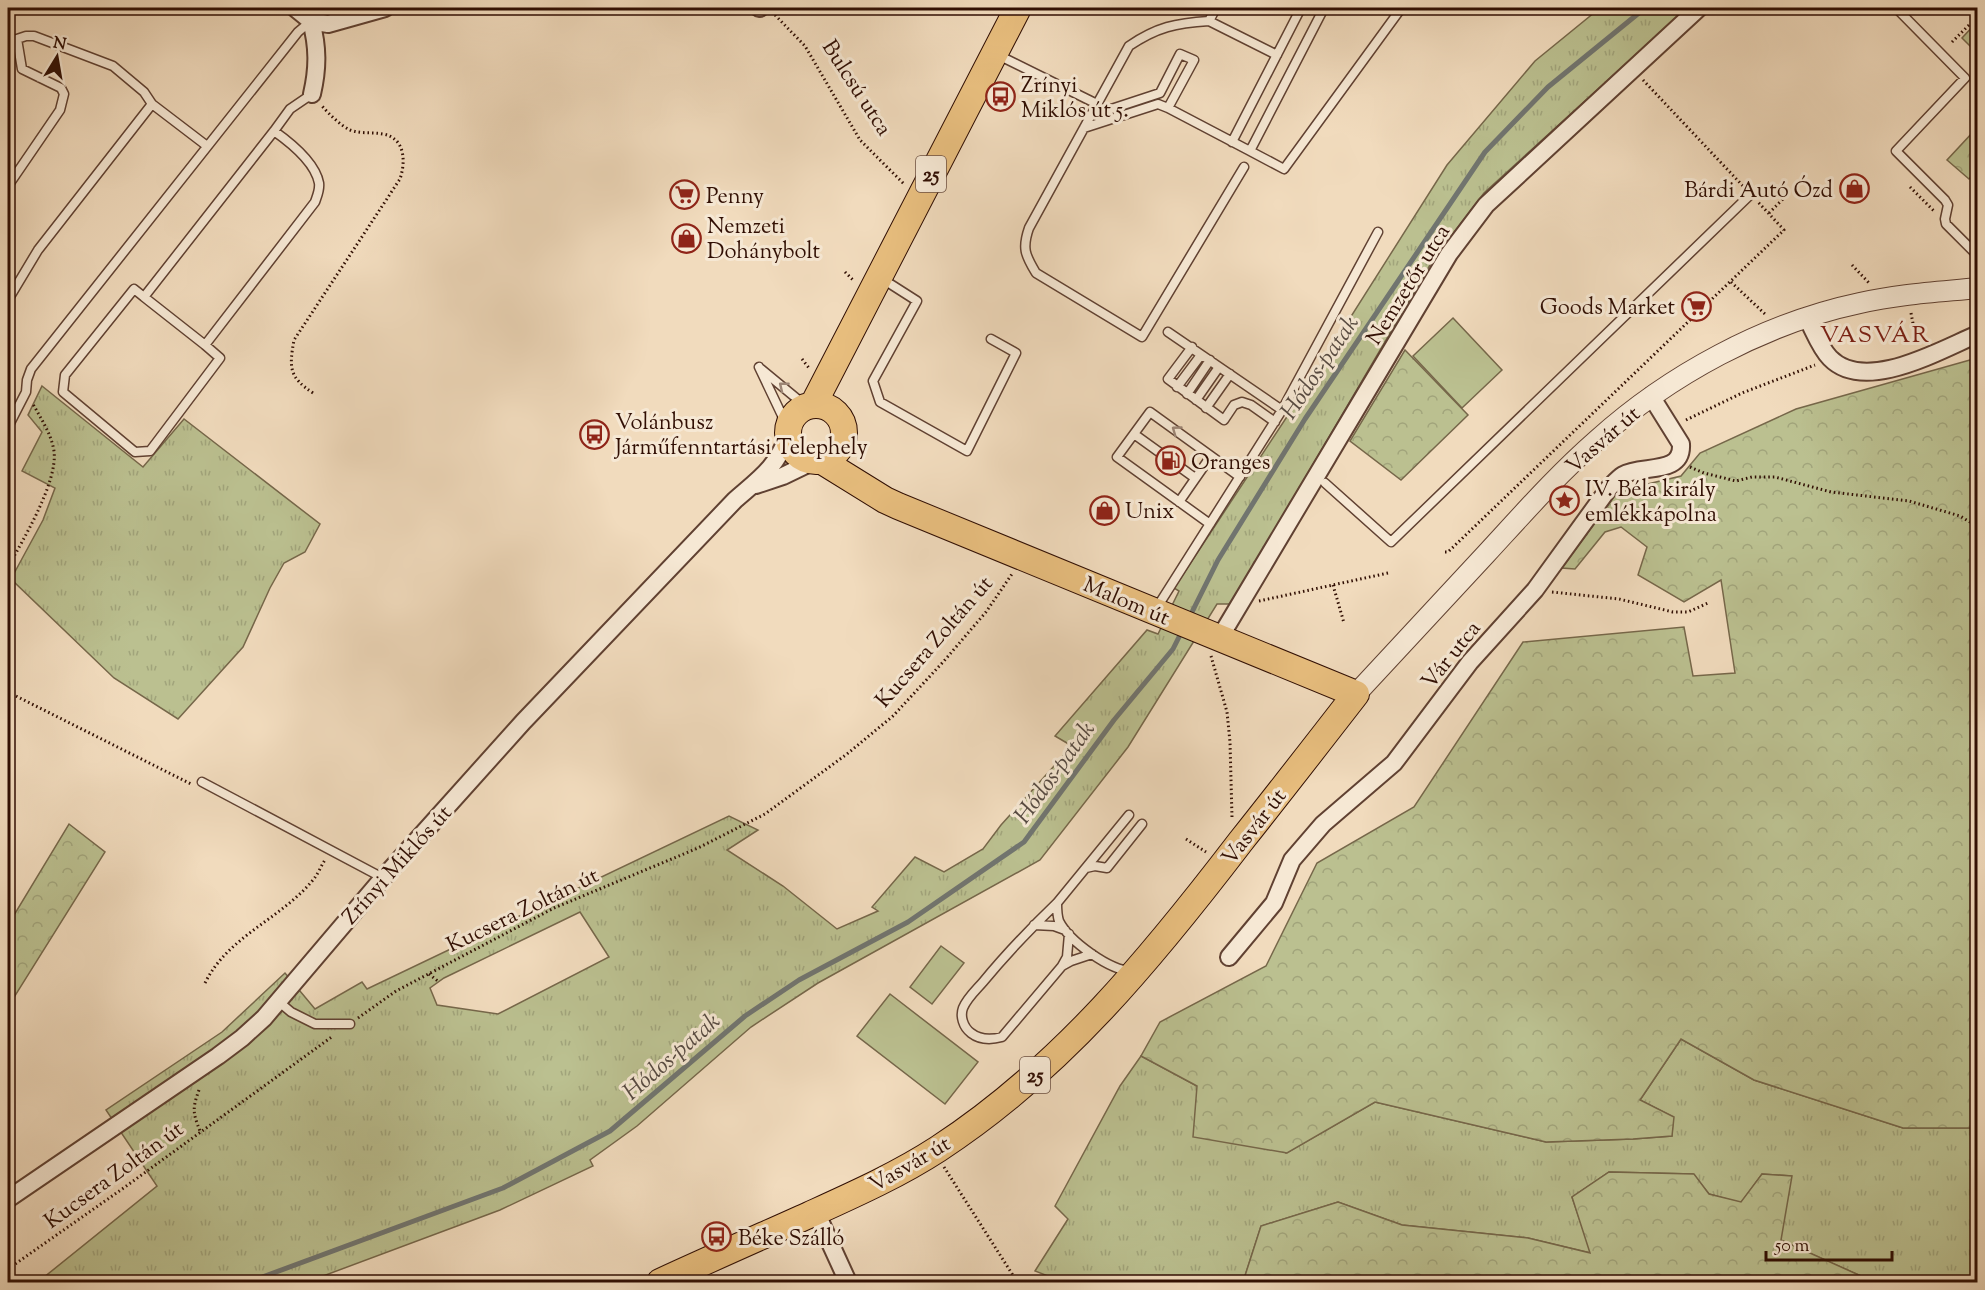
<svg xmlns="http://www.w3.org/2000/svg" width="1985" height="1290" viewBox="0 0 1985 1290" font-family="'Sorts Mill Goudy',serif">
  <defs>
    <pattern id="grass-tufts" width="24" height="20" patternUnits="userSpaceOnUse" patternTransform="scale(1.5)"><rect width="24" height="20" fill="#bbc090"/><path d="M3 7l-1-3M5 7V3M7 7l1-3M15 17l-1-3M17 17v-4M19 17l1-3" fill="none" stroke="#a1a47b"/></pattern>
    <pattern id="forest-crowns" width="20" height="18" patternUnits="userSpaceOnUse" patternTransform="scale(1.5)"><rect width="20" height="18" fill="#bbc090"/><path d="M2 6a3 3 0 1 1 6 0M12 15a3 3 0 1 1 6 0" fill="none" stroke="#a1a47b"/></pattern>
  </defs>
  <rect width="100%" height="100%" fill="#f1dbbd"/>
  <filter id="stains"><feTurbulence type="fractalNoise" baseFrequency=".00333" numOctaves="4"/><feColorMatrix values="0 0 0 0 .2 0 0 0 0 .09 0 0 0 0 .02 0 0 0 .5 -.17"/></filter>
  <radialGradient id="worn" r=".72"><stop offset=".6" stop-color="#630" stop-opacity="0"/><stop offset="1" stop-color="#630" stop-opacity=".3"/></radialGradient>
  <path fill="url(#grass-tufts)" stroke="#76674a" stroke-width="1.5" fill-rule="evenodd" d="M1600,8H1687L1484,193L1433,260L1231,604H1217L1128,747L1040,860L818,983L751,1027L637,1126L590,1160L593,1166L500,1210L307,1282H38L157,1186L106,1110L222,1032L285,973L315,1009L362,982L367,989L729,816L758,830L727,850L783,886L837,929L878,911L872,907L915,857L944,872L983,849L1001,825L1072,746L1055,736L1147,630L1158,634L1179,591L1174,588L1300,397L1447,165L1535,61ZM580,912L609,957L498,1014L437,1005L430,988L444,978Z
    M42,386L143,467L184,419L320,524L305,552L284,563L270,588L243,647L178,719L114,678L11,579L43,520L55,488L22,471L42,432L28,415Z
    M1681,1039L1754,1080L1903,1128H1977V1282H1861V1276L1780,1240L1791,1176L1762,1174L1741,1203L1709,1194L1693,1174L1609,1172L1572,1197L1591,1253L1528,1238L1402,1225L1338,1202L1261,1226L1243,1282H1063L1035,1271L1068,1219L1055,1206L1120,1086L1141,1056L1197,1086L1286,1153L1375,1102L1546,1142L1633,1139L1672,1136L1673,1117L1640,1100Z"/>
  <path fill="url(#forest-crowns)" stroke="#76674a" stroke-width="1.5" d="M1977,22V53L1962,38Z
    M1974,131L1977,135V170L1969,179L1947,160Z
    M1405,350L1468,415L1401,480L1350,441Z
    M1977,358V1128H1903L1754,1080L1681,1039L1640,1100L1674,1117L1672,1136L1633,1139L1546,1142L1375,1102L1287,1153L1193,1137L1197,1086L1141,1056L1160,1022L1266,966L1317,863L1414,807L1523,642L1684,627L1693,676L1735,673L1721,580L1684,602L1638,575L1647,547L1621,527L1605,532L1575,569L1562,568L1616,494L1631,488L1681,476L1700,453L1796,409Z
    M69,824L105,852L8,1007V925Z
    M1609,1172L1694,1174L1709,1194L1741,1202L1762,1174L1792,1176L1781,1240L1861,1276V1282H1243L1261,1226L1338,1202L1402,1225L1528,1238L1590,1253L1572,1197Z"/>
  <path fill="#bbc090" stroke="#76674a" stroke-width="1.5" d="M1453,318L1502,370L1462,408L1413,356Z
    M941,946L964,963L932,1004L910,987Z
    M890,994L978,1062L945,1104L857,1036Z"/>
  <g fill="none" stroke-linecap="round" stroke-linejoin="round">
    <path stroke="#717570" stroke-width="5" d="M1189,618L1218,560L1305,419L1485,152L1548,87L1645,8
      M249,1282L503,1188L610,1131L745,1016L799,980L908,922L1024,842L1114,720L1173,649L1182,631"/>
    <defs>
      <path id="service" d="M1216,8L1209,21C1176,23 1157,27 1129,46L1029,228C1022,248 1025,255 1036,273L1142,337L1244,167
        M1896,8L1965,78L1896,151L1945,200L1948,205L1945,219L1946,224L1978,256
        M1209,21L1277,55
        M8,42L26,36H34L113,66L144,92L152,104L207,146
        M998,55L1097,104
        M1090,116L1160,93L1180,54L1194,60L1168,108L1250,151L1324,8
        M1084,128L1158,104L1168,108
        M274,131C291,143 315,162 319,183C320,190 317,196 315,202L205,345L144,297L274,131L290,109L312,94
        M1232,142L1301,8
        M1250,151L1284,169L1400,10
        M8,186L60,110L64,94L61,88L22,69L17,39
        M881,278L917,301L873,381L880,402L967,451L1016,353L991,339
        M144,297L134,289L65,375L63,392L135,452L150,451L220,358L205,345
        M8,300L38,250L152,104
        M1168,332L1282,410
        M1192,347L1168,379L1224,420L1234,405L1242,402L1251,405L1275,422
        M759,367L788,428
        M761,369L807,407
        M1177,387L1201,355
        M1187,394L1210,360
        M1196,400L1219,367
        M1206,408L1230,374
        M8,427L26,392L27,380L31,369L298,32L311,21
        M1134,434L1195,478
        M1325,483L1391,542L1751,194
        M1179,502L1211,456
        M1210,524L1117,457L1150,412L1240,477
        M1156,609L1282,410L1378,232
        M202,782L383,878
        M1129,815L1057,903C1057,909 1057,915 1059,921C1069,941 1110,971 1132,971
        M1086,868L1095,866L1107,868L1142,824
        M1057,903C1031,928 1006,954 983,982C977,989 967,998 963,1008C960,1016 963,1027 971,1033C980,1040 991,1040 1002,1037L1062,966L1071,961L1092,954
        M1034,925L1054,926L1065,930
        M1062,966L1067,957L1069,934
        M278,1001L291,1012L315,1024H350"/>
      <path id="minor" d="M295,8L311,21L328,24L385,8
        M759,8H760
        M311,21C318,47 318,68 312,94
        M1807,318C1814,331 1820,348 1830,358C1865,394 1940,350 1978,334
        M756,485L783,476L814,461
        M1219,639L1449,254L1486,205L1699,8
        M1229,957L1274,903L1292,860L1323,824L1394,763L1470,662L1535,590L1609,488C1613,484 1618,478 1623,475C1641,464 1683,476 1681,444L1651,396
        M8,1199L218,1056L242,1038L264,1018L383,878L523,722L735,500C760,478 776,468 788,436
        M816,1212L848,1282"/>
      <path id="tertiary" d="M1356,694C1400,647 1443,600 1486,554C1522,515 1557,475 1597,440C1669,375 1765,323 1860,303C1899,294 1938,292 1978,288"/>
      <path id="primary" d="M813,405L1018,8
        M788 433a28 28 0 1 1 56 0a28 28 0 1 1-56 0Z
        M660,1282C710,1259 760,1237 809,1215C853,1195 898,1175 938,1149C1061,1069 1153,956 1241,841C1280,792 1318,743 1356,694L898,506L885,500L822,461"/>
    </defs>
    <use href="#service" stroke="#604132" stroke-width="11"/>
    <use href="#minor" stroke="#604132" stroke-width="20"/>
    <use href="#tertiary" stroke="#604132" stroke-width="22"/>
    <use href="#primary" stroke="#300e03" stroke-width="28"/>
    <path stroke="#300e03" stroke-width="3" stroke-dasharray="1.5 3" stroke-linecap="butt" d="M775,15L805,46L860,140L905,185
      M1952,42L1978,16
      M8,79L11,72
      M1643,80L1743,186
      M1910,187L1934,211
      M1769,213L1787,195
      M1852,265L1870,284
      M845,272L854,281
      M1731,282L1765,314
      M1911,313L1915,334
      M802,359L809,368
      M313,393C289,377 289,368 294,340L400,179C406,161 405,138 383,134C372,132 361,134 350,130C340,125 329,114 322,106
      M1686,420L1742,393L1815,365
      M1690,467L1704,473L1736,481L1752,477H1775L1831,492L1909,501L1960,516L1978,527
      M1445,552H1448L1784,230L1758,202
      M8,567C23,540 58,482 54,451C51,433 41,419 33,404
      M1333,585L1344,623
      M1552,592L1619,599L1673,612H1688L1708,603
      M1259,601L1388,573
      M1211,656L1227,712L1230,742L1232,818
      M8,692L191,784
      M1186,839L1206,852
      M429,974L439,982
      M205,983C228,936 281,919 313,880C318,874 321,866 325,860
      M358,1018L396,991L554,908L698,848L765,814L847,754L893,716L944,661L986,612L1012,574
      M199,1090C192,1109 193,1113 200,1131
      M944,1167L1016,1280
      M8,1269L125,1187L333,1036"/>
    <use href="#service" stroke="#f6e8d4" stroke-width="8"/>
    <use href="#minor" stroke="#f6e8d4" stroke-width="16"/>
    <use href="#tertiary" stroke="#f6e8d4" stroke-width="20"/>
    <use href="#primary" stroke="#e8be7e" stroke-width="26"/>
  </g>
  <defs><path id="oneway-chevron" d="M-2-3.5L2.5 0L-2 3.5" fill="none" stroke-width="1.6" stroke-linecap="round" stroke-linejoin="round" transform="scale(1.5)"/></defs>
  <g stroke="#9d8676">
    <use href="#oneway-chevron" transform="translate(783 386) rotate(-141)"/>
    <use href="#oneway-chevron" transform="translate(1176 430) rotate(-144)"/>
  </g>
  <defs>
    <symbol id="bus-ring" viewBox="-11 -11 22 22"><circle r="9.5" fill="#f6e8d4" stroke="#8f2418" stroke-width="1.5"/><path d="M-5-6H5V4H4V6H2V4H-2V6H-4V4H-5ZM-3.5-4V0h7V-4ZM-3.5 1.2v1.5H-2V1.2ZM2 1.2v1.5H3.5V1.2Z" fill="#8f2418"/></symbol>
    <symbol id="shop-ring" viewBox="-11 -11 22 22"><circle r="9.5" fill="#f6e8d4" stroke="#8f2418" stroke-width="1.5"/><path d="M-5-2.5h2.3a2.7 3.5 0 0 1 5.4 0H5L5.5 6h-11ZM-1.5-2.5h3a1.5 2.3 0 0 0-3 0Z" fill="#8f2418"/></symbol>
    <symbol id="supermarket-ring" viewBox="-11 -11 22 22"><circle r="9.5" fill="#f6e8d4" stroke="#8f2418" stroke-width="1.5"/><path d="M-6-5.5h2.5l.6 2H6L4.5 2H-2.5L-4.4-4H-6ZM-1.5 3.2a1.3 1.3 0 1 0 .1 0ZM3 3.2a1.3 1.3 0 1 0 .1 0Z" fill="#8f2418"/></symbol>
    <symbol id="fuel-ring" viewBox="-11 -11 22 22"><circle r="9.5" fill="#f6e8d4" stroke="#8f2418" stroke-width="1.5"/><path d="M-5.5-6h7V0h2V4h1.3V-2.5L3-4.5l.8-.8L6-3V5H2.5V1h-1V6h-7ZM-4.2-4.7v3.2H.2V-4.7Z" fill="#8f2418"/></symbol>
    <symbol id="sight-ring" viewBox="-11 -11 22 22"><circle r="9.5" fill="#f6e8d4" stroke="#8f2418" stroke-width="1.5"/><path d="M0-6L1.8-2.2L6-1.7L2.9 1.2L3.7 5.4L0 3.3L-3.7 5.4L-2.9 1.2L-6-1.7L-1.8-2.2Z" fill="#8f2418"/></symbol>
  </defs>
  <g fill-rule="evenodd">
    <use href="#bus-ring" x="984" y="80" width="33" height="33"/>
    <use href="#shop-ring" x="1838" y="172" width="33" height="33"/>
    <use href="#supermarket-ring" x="668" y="178" width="33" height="33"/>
    <use href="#shop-ring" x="670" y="222" width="33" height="33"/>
    <use href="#supermarket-ring" x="1680" y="290" width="33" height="33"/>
    <use href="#bus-ring" x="578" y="418" width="33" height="33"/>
    <use href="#fuel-ring" x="1154" y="444" width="33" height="33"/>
    <use href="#sight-ring" x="1548" y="484" width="33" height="33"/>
    <use href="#shop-ring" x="1088" y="494" width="33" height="33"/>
    <use href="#bus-ring" x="700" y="1220" width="33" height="33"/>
  </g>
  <g text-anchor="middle" stroke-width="6" stroke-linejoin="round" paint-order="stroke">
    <g fill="#f6e8d4" stroke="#6b4f42" stroke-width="1.5">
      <rect x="916" y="156" width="30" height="36" rx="4.5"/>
      <rect x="1020" y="1057" width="30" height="36" rx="4.5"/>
    </g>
    <g font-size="21" font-weight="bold" fill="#300e03">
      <text x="931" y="181">25</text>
      <text x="1035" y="1082">25</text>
    </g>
    <g font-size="22" fill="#300e03" stroke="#f6e8d4" text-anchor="start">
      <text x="1021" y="92">Zrínyi<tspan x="1021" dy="25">Miklós út 5.</tspan></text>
      <text x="1833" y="197" text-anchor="end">Bárdi Autó Ózd</text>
      <text x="706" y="203">Penny</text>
      <text x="707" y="233">Nemzeti<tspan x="707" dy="25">Dohánybolt</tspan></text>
      <text x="1675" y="314" text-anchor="end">Goods Market</text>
      <text x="615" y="429">Volánbusz<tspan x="615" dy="25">Járműfenntartási Telephely</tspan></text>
      <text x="1191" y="469">Oranges</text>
      <text x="1585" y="496">IV. Béla király<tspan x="1585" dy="25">emlékkápolna</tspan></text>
      <text x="1125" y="518">Unix</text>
      <text x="738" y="1245">Béke Szálló</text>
    </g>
    <g font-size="22" fill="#300e03" stroke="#f6e8d4">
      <text transform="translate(858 87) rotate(57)" y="8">Bulcsú utca</text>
      <text transform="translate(1407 284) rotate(-58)" y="8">Nemzetőr utca</text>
      <text transform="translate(1602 439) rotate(-41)" y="8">Vasvár út</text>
      <text transform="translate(1127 600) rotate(23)" y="8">Malom út</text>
      <text transform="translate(933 641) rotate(-49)" y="8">Kucsera Zoltán út</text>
      <text transform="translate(1450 654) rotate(-51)" y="8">Vár utca</text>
      <text transform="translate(1253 826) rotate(-52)" y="8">Vasvár út</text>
      <text transform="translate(396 864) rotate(-48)" y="8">Zrínyi Miklós út</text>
      <text transform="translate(522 909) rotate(-26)" y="8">Kucsera Zoltán út</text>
      <text transform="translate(909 1163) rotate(-30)" y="8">Vasvár út</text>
      <text transform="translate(113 1174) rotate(-36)" y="8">Kucsera Zoltán út</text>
    </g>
    <g font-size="24" letter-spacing="1.5" fill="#7a1f14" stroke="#f6e8d4">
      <text x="1875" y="342">VASVÁR</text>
    </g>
    <g font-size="24" font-style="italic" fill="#564a42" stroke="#f6e8d4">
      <text transform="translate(1319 367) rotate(-56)" y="8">Hódos-patak</text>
      <text transform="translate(1054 772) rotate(-54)" y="8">Hódos-patak</text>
      <text transform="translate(671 1056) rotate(-41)" y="8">Hódos-patak</text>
    </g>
  </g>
  <rect width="1985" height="1290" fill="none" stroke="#f1dbbd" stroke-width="30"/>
  <rect x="9" y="9" width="1967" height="1272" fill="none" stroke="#300e03" stroke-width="3"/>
  <rect x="15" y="15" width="1955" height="1260" fill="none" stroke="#300e03" stroke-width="1.5"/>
  <g transform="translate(57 57) rotate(11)" stroke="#f6e8d4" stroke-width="4.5" paint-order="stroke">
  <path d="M0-4.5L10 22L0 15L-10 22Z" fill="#300e03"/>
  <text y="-9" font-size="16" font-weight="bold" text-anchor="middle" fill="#300e03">N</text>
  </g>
  <path d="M1766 1251v9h126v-9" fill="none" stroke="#300e03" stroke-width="3"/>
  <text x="1775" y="1251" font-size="18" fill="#300e03" stroke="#f6e8d4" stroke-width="4.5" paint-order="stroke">50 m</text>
  <rect width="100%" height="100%" filter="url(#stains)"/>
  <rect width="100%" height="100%" fill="url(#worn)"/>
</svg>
